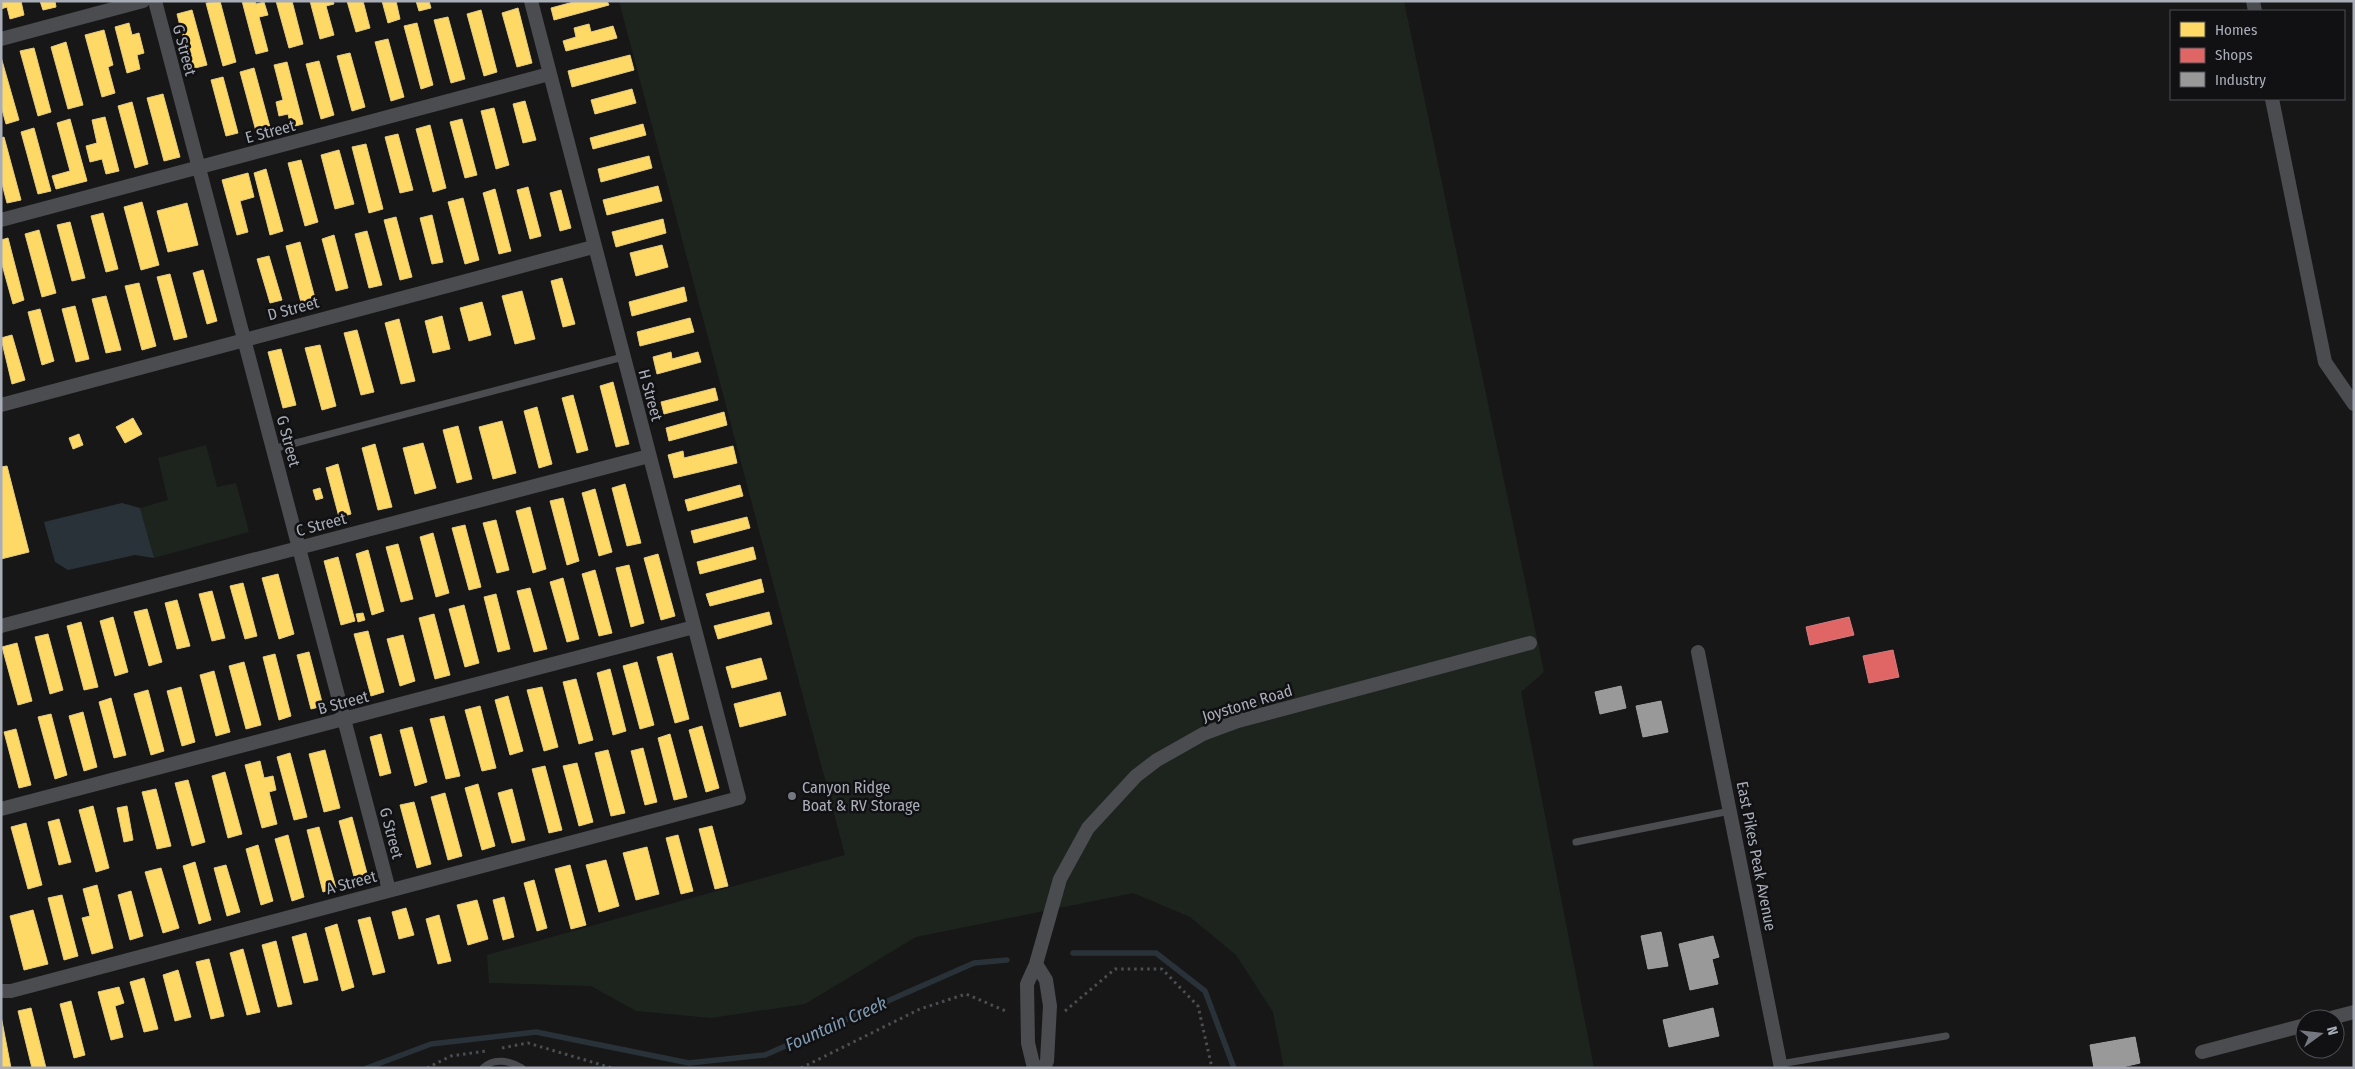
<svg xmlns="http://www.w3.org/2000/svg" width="2355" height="1069" viewBox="0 0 2355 1069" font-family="'Fira Sans Condensed',sans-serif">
  <rect width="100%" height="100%" fill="#171717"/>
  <path fill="#1d241e" d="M619,1H1404L1544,672L1521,692L1594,1068H1284L1273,1012L1236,955L1190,917L1133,893L916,937L805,1004L711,1018L636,1011L591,986L489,983L487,955L845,855Z
    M206,445L217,487L236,483L249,532L154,558L140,508L168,500L158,458Z"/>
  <path fill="#2a3239" d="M122,503L140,508L154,558L135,555L68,570L55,562L44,522Z"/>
  <path fill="#ffd966" stroke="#e5cc7f" d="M1,1H21L24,15L10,19L7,7L1,9Z
    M40,1H55L56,7L43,10Z
    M220,1L236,62L223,66L206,3Z
    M242,1H255L256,4L264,2L268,15L259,17L268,51L256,54Z
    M276,1H292L303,44L289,48Z
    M310,1H333L334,4L326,6L334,35L320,39Z
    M347,1H363L370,28L356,32Z
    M382,1H396L400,19L388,23Z
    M416,1H429L431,8L419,11Z
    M577,1H607L609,5L554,20L551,8Z
    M518,8L532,63L517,67L502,13Z
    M192,10L207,65L191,69L177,14Z
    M481,10L497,72L484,76L467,14Z
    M448,17L465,79L451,83L434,20Z
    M129,23L132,35L139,33L144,53L137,55L140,69L127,73L115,27Z
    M417,23L433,85L421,89L404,26Z
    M589,24L591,32L613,26L617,38L566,51L563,41L576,37L574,28Z
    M104,30L113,65L108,67L115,93L102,97L85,35Z
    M388,39L404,97L391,101L375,42Z
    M66,42L83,105L68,109L51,47Z
    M34,48L51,112L38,116L20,51Z
    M350,53L365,107L352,111L337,56Z
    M630,55L634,70L572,87L568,71Z
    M1,57L19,120L6,124L1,106Z
    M319,61L334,115L321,119L306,64Z
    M287,62L303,124L291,127L288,114L279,116L276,102L283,100L274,65Z
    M254,68L271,131L257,135L240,72Z
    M223,77L238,133L226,136L211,80Z
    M632,89L636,103L595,114L591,100Z
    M163,94L180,157L164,161L147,98Z
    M525,101L536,140L523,143L513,104Z
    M132,102L148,164L135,168L118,106Z
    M494,108L509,165L496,169L481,111Z
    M105,117L119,171L106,174L102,159L90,162L86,146L97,143L92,120Z
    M70,119L87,181L56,189L52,176L70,171L57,123Z
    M462,119L477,175L465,178L450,122Z
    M643,124L646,135L593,149L590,138Z
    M430,125L446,188L433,192L416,129Z
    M34,128L51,191L38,194L21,132Z
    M398,134L413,190L400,193L385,137Z
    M4,137L21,200L7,203L1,180V138Z
    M366,144L383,209L369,213L352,147Z
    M339,150L354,204L335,209L321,155Z
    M649,156L652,168L601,182L598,169Z
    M301,160L318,222L305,226L288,163Z
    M266,169L283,231L270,235L254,173Z
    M248,173L254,197L240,201L248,232L237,235L222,180Z
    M658,186L662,201L607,215L603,200Z
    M528,187L541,236L530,239L517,190Z
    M495,189L511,251L499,254L483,193Z
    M561,190L571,228L560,231L550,193Z
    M463,198L479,260L465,264L448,202Z
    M142,202L159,265L141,270L124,207Z
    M187,203L198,245L168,252L157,211Z
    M103,213L118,269L106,272L91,216Z
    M432,215L443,262L432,264L420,218Z
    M396,217L412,277L400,280L384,220Z
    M663,219L666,233L616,247L612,232Z
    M70,222L85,278L72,281L57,225Z
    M39,230L56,293L42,297L25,234Z
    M367,231L382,285L369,288L355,234Z
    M334,235L348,288L336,291L322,239Z
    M8,238L24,300L13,304L1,261V240Z
    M300,242L316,302L302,306L286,246Z
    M662,245L668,267L636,276L630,253Z
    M269,256L282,300L270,303L257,259Z
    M203,270L217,321L207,324L193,273Z
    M170,274L187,337L174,340L157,277Z
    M562,278L575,324L563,327L551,281Z
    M139,283L156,346L142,350L125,286Z
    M684,287L687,301L632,316L629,302Z
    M522,291L535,339L515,344L502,296Z
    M106,296L121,350L106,353L92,299Z
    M482,302L491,335L469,341L460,308Z
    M75,306L89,359L76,362L62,309Z
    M40,309L54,361L42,365L28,312Z
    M442,316L450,349L433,353L425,321Z
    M690,318L694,332L640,346L637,332Z
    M399,319L415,381L401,384L385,323Z
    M357,330L374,392L361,395L344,333Z
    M12,335L25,380L12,384L1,338Z
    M320,345L336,406L322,410L305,348Z
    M281,349L296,405L283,408L268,352Z
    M671,352L672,359L698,352L701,362L657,374L653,357Z
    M613,382L629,444L616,447L600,386Z
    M715,388L718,400L664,414L661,402Z
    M573,395L588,450L577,453L562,398Z
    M537,407L552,464L539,468L524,411Z
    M724,412L727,425L669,441L666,428Z
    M133,418L142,434L125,443L116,427Z
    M502,421L516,473L493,479L479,427Z
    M458,426L472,479L457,483L443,430Z
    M79,434L83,445L73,449L69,438Z
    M423,443L436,488L415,494L403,448Z
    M375,444L392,507L378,510L362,448Z
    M733,446L737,463L674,478L668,455L683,451L684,458Z
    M338,464L351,514L339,517L326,468Z
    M7,466L29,552L1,559V467Z
    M625,484L641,543L627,546L612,488Z
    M740,485L743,496L688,511L685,500Z
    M320,488L323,498L316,500L313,490Z
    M595,489L612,552L599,556L582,493Z
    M563,498L579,561L567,565L550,501Z
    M530,507L546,569L533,573L516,511Z
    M747,517L750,528L694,543L691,531Z
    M496,520L509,570L497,573L483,523Z
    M465,525L481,587L469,590L452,528Z
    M433,533L449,593L436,597L420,537Z
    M398,544L413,599L401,602L386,547Z
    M753,547L756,559L700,574L697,562Z
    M368,550L384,611L372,615L356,554Z
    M658,554L675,616L661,620L644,558Z
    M338,557L355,621L341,625L324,561Z
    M629,565L644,623L631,627L616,568Z
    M595,570L612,633L599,636L582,574Z
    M278,574L294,634L279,639L262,578Z
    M563,578L579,639L567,642L550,582Z
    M761,579L764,592L710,606L706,594Z
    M243,583L257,636L245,639L230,586Z
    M530,588L547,649L534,652L517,591Z
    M212,591L225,638L212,641L199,594Z
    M496,594L510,649L498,652L484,597Z
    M177,600L190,646L177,649L165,603Z
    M464,605L479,663L465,667L449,609Z
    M147,609L162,662L149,666L134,612Z
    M769,612L772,624L718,639L714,626Z
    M363,613L365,620L358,622L356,614Z
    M434,614L450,675L435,679L419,618Z
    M113,617L128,672L115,676L100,621Z
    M81,622L98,687L84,690L67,626Z
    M368,631L384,692L371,696L354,634Z
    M48,634L63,690L50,694L35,637Z
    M403,635L415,681L400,686L387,639Z
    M17,643L32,701L18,705L2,647Z
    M309,652L323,706L311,709L297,655Z
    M672,653L689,719L675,723L657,657Z
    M275,654L291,716L279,720L263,657Z
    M761,658L767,679L732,688L726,667Z
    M244,662L261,725L246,729L229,666Z
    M637,662L654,725L640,729L623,666Z
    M610,669L626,731L613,735L597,673Z
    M214,671L230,732L216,736L200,675Z
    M576,679L593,740L579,744L563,682Z
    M181,687L195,742L182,746L167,691Z
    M542,687L558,747L544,751L527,690Z
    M148,690L164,751L151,755L134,694Z
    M780,692L786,715L740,727L734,704Z
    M508,696L523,751L510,755L495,700Z
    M111,698L126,755L114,758L99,702Z
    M480,706L496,768L482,771L465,710Z
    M83,712L97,767L84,771L69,716Z
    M51,714L67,775L55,779L38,717Z
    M444,716L460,776L446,779L430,719Z
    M702,726L719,788L706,792L689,730Z
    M412,727L427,782L415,786L400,730Z
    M16,729L31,785L19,788L4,732Z
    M381,734L391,773L380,776L370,737Z
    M670,734L687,797L674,800L658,738Z
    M643,748L657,802L645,805L631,751Z
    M325,750L340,808L324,812L309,754Z
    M608,750L625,813L611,816L595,753Z
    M290,753L307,817L294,820L277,757Z
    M260,761L264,778L273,776L276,790L269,792L277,824L262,828L245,765Z
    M577,763L593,822L579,826L563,766Z
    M545,766L562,830L549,833L532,769Z
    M225,772L242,834L228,838L212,776Z
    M188,780L205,842L192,846L175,783Z
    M478,784L495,846L482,850L465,788Z
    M156,789L171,846L157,849L142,792Z
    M512,789L525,840L512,843L498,793Z
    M445,793L462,856L448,860L431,797Z
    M414,802L431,864L417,868L400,805Z
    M93,806L109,868L96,872L79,810Z
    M127,806L133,840L124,842L117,808Z
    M352,817L369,881L356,884L339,821Z
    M59,819L71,862L59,865L48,822Z
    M26,823L42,885L28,889L11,827Z
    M712,826L728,886L715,889L699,829Z
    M319,827L336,888L323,892L307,830Z
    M288,835L304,897L292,901L275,839Z
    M678,835L693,891L681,894L666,838Z
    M258,845L273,901L261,905L246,849Z
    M647,847L659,894L636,900L623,853Z
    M606,860L619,906L599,912L586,865Z
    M195,862L211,920L199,924L183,866Z
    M226,865L240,912L227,916L214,868Z
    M570,865L586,925L571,929L555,869Z
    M161,868L179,928L163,933L145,872Z
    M534,880L547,928L537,931L524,883Z
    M97,885L113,948L92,954L82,918L90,916L83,889Z
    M131,891L143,936L130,940L118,895Z
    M62,895L78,956L64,960L48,898Z
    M504,897L514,937L503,940L493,900Z
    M477,900L488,939L468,945L457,905Z
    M406,908L414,935L399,939L392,912Z
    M33,910L48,964L24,970L10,916Z
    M439,915L451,961L438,964L426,919Z
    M370,917L385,972L373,975L358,920Z
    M337,924L354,987L342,991L325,928Z
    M306,933L318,980L304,983L292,937Z
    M276,941L292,1004L278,1007L262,945Z
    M243,949L260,1012L247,1015L230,953Z
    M209,959L224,1016L211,1019L196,962Z
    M178,970L191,1017L175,1021L163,975Z
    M144,978L158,1029L144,1032L130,982Z
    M119,987L124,1003L115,1006L123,1037L111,1040L98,992Z
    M71,1001L85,1055L74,1058L60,1004Z
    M31,1008L46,1068H32L18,1011Z
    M1,1017V1016L11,1068H1Z"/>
  <path fill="#e06666" stroke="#cf7b7f" d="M1849,617L1854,635L1810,645L1806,627Z
    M1893,650L1899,677L1869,683L1863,656Z"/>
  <path fill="#999" stroke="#9e9fa2" d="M1621,686L1626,708L1600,714L1595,692Z
    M1661,701L1668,732L1643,737L1636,706Z
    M1661,932L1668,966L1648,969L1641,936Z
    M1713,936L1719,957L1712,959L1718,984L1690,990L1679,944Z
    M1713,1008L1719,1036L1669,1047L1663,1020Z
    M2135,1037L2140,1063L2118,1068H2094L2090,1045Z"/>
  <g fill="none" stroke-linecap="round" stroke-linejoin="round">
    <path stroke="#2a3239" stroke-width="5.5" d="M1073,953H1156L1205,991L1234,1068
      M367,1068L431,1044L536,1032L689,1063L765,1055L974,963L1007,960"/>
    <path stroke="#4d4e52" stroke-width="3" stroke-dasharray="2.5 4" stroke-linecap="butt" d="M1065,1011L1115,969H1162L1198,1006L1212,1068
      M502,1048L528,1043L612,1068
      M427,1068L451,1056L486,1051
      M801,1068L920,1009L966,994L1008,1012"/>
    <path stroke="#4b4c50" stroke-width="7" d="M273,449L623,357
      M1576,842L1730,811
      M1780,1064L1946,1036
      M483,1068C494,1057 510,1061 522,1068"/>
    <path stroke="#4b4c50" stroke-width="14" d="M155,1L389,890
      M2253,1L2255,11
      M1,39L143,1
      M2272,99L2325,362L2354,404
      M1,220L549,74
      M1,405L593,247
      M1,626L649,456
      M1698,652L1781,1068
      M1,809L694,627
      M1036,964L1046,980L1050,1006L1047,1061L1044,1068
      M1,991H11L739,798L531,1
      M2327,1019L2354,1012
      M2202,1052L2305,1025
      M1034,1068L1028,1043L1027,984L1036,964L1060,879L1088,828L1136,776L1157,760L1203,734L1238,721L1530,643"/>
  </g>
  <circle fill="#757880" stroke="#111113" stroke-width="2" cx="792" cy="796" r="5"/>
  <g text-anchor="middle" stroke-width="5" stroke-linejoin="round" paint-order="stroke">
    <g font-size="16" fill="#a8adb8" stroke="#111113">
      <text transform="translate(185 50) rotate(75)" y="6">G Street</text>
      <text transform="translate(270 131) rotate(-15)" y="6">E Street</text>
      <text transform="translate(293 308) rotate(-15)" y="6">D Street</text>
      <text transform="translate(651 395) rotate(75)" y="6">H Street</text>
      <text transform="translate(289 441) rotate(75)" y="6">G Street</text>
      <text transform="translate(321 524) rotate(-15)" y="6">C Street</text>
      <text transform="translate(343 702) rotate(-15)" y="6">B Street</text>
      <text transform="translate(1247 703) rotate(-17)" y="6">Joystone Road</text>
      <text transform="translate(392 833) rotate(75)" y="6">G Street</text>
      <text transform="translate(1757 856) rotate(79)" y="6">East Pikes Peak Avenue</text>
      <text transform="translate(351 882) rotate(-15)" y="6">A Street</text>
    </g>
    <g font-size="16" fill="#a8adb8" stroke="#111113" text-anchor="start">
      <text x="802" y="793">Canyon Ridge<tspan x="802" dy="18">Boat &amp; RV Storage</tspan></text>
    </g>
    <g font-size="18" font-style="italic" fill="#7f9bb3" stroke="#111113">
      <text transform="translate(836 1024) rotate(-24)" y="6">Fountain Creek</text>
    </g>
  </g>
  <rect width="2355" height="1069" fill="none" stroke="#a8adb8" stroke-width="5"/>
  <rect x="2170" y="10" width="175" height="90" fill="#111113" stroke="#4d4f55"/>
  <rect x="2180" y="22" width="25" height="15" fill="#ffd966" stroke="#4d4f55"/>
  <text x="2215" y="35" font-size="15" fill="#a8adb8">Homes</text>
  <rect x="2180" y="48" width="25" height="15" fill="#e06666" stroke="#4d4f55"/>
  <text x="2215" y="60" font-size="15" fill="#a8adb8">Shops</text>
  <rect x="2180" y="72" width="25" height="15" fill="#999999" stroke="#4d4f55"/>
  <text x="2215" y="85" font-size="15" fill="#a8adb8">Industry</text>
  <g transform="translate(2320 1034) rotate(75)"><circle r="24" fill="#111113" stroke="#4d4f55"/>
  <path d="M0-4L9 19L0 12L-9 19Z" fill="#757880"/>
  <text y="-8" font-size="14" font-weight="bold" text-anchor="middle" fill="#a8adb8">N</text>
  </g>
</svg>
